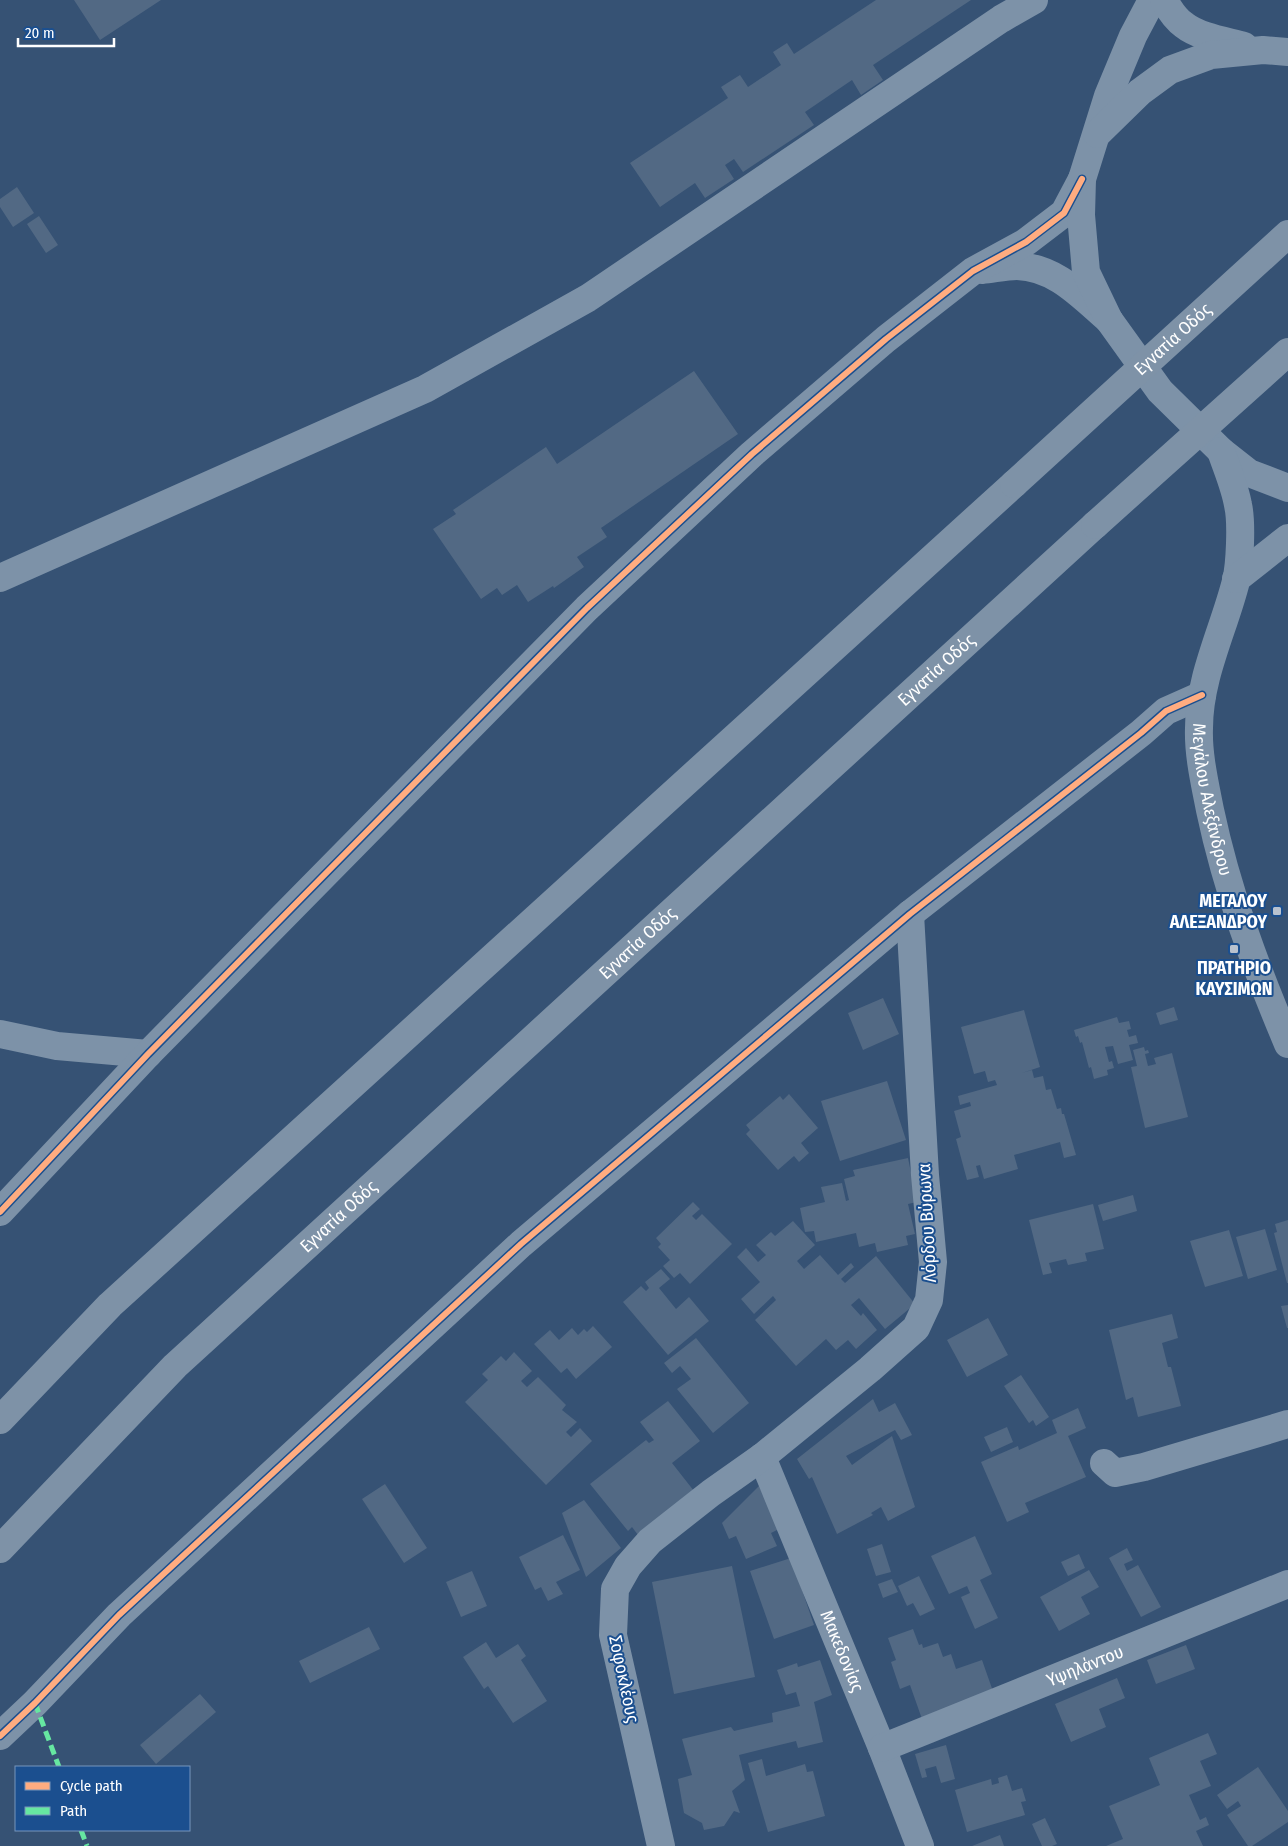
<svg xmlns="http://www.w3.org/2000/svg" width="1288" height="1846" viewBox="0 0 1288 1846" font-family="'Fira Sans Condensed',sans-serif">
  <rect width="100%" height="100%" fill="#365274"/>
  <path fill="#526984" d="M74,0H161L100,40Z
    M876,0H971L873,65L883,80L861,95L852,80L805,112L814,125L743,172L734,159L725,165L734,179L705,198L695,183L660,207L630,163L728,98L721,87L740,75L748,87L781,65L773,52L787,43L794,54Z
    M17,187L34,213L13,227L0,207V199Z
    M39,216L58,245L46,253L27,224Z
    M694,371L738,434L601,528L607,537L577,557L584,567L554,588L553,586L528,602L517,585L502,595L497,588L481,599L433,529L456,514L453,510L546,447L557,464Z
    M883,998L899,1034L863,1050L848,1013Z
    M1174,1007L1178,1020L1160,1025L1156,1013Z
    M1024,1010L1040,1067L1022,1073L1032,1070L1034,1078L1043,1076L1046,1090L1051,1089L1057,1109L1061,1108L1062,1114H1064L1076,1155L1064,1158L1060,1142L1014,1155L1018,1169L984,1179L980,1165L976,1166L979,1177L967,1180L956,1139L961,1137L954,1111L971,1106L970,1102L960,1105L958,1096L997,1085L995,1080L988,1082L985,1071L974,1074L961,1027Z
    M1117,1017L1119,1023L1129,1021L1131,1029L1127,1030L1129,1037L1136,1035L1138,1043L1129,1045L1133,1060L1118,1064L1113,1046L1105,1047L1109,1062L1112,1061L1114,1068L1107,1070L1108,1075L1094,1079L1091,1067L1089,1068L1082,1042L1080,1043L1078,1036L1076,1037L1074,1030Z
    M1144,1047L1145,1051L1148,1050L1149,1053L1145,1054L1148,1066L1156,1064L1154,1058L1172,1053L1188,1117L1145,1128L1131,1067L1137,1066L1133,1050Z
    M887,1081L906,1140L840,1161L821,1101Z
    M789,1094L818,1128L801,1143L809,1153L799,1162L794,1156L778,1170L746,1134L750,1130L746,1125L780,1096L783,1100Z
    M908,1158L917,1202L908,1204L915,1234L906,1236L908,1245L877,1252L875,1243L859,1247L856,1233L816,1242L814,1231L805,1232L800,1208L825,1202L821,1187L842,1183L846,1201L849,1200L844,1179L855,1176L853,1170Z
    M1133,1195L1137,1211L1103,1221L1098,1205Z
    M693,1202L700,1209L692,1216L696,1220L702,1214L732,1244L690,1284L680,1273L674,1278L663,1266L670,1260L658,1247L661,1244L656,1238Z
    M1093,1204L1104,1249L1085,1253L1087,1261L1068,1265L1066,1259L1049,1263L1052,1273L1043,1275L1029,1220Z
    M1288,1220V1283H1287L1274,1233L1277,1232L1275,1224Z
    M793,1221L815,1245L797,1261L804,1269L820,1255L838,1275L851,1263L854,1267L841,1279L845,1283L876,1256L915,1304L885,1329L859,1298L851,1305L861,1316L863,1313L877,1330L856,1349L848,1340L836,1350L826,1339L796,1366L755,1320L776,1300L773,1296L754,1314L741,1299L760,1282L737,1257L746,1248L758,1262L766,1255L756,1245L771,1232L775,1236Z
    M1265,1229L1277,1270L1248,1279L1236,1237Z
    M1229,1230L1243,1276L1205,1287L1190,1241Z
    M661,1269L670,1279L659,1288L676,1309L689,1297L709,1321L668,1355L623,1302L641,1286L646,1291L649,1288L645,1282Z
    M1288,1305V1328H1287L1281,1306Z
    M1172,1314L1178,1338L1162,1343L1168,1367H1171L1181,1406L1138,1417L1133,1397L1126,1400L1109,1330Z
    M988,1318L1008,1355L967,1377L947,1340Z
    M593,1326L612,1347L576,1379L567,1368L561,1373L534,1344L550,1330L559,1340L572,1328L578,1335L584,1329L587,1332Z
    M696,1338L749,1403L713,1433L677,1389L691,1379L680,1366L672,1373L664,1363Z
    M514,1352L532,1371L521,1381L527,1387L538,1377L566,1405L562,1410L577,1422L566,1432L571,1437L580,1428L592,1441L546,1485L465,1402L488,1380L482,1374L501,1356L506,1361Z
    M1021,1375L1049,1417L1036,1426L1033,1420L1029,1423L1004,1386Z
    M873,1399L879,1412L895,1403L912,1435L901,1440L895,1430L846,1456L852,1465L892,1436L915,1507L888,1521L881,1507L871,1513L873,1515L837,1534L812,1477L809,1479L797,1459Z
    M668,1401L700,1441L672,1463L694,1491L638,1535L632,1527L628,1531L590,1484L646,1440L649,1443L654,1440L640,1422Z
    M1078,1408L1086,1428L1068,1436L1086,1477L1025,1503L1029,1512L1007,1522L981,1462L1018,1446L1019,1450L1057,1433L1052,1420Z
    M1007,1427L1013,1442L991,1452L984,1437Z
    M385,1484L427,1548L404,1563L362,1499Z
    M759,1486L779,1529L771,1533L777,1546L746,1559L736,1536L729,1539L722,1523Z
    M584,1500L621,1548L586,1577L562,1513Z
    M563,1535L580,1570L556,1582L563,1594L548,1601L541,1587L535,1590L519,1557Z
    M975,1536L992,1574L980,1580L998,1618L975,1629L961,1597L970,1593L967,1586L949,1594L931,1556Z
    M882,1544L891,1572L876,1576L867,1549Z
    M1127,1548L1133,1560L1124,1564L1127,1571L1138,1565L1161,1607L1141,1617L1109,1558Z
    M1079,1554L1085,1568L1068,1576L1061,1562Z
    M791,1558L814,1625L774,1639L750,1571Z
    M732,1566L755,1677L674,1694L652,1582Z
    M1089,1570L1099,1587L1081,1597L1090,1614L1059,1631L1040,1597Z
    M472,1571L487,1606L461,1617L446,1582Z
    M919,1576L935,1609L920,1616L913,1603L907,1606L898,1586Z
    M892,1579L898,1592L883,1598L878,1584Z
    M369,1627L380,1649L310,1683L299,1661Z
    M913,1629L919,1645L922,1644L923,1648L938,1643L943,1657L951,1654L956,1669L982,1660L995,1697L922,1719L910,1685L900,1689L891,1662L896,1660L888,1638Z
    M486,1642L496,1658L518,1644L526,1656L521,1660L547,1701L513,1723L488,1686L484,1689L463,1657Z
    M1186,1645L1195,1669L1156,1684L1147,1660Z
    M820,1660L832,1695L814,1702L823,1742L798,1748L796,1741L739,1755L745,1780L732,1791L740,1813L734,1811L724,1826L704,1830L702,1823L684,1813L678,1779L692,1775L682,1739L731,1727L734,1731L773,1722L772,1713L800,1706L796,1692L786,1695L777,1670L797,1663L798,1667Z
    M1117,1678L1125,1698L1099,1709L1106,1727L1071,1742L1055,1704Z
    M200,1694L216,1712L156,1764L140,1745Z
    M1208,1733L1217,1754L1200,1761L1211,1786L1189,1795L1200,1820L1206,1817L1209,1825L1196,1831L1203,1846H1106L1123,1839L1109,1806L1160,1785L1149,1758Z
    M946,1745L955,1779L941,1783L936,1766L925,1769L927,1777L922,1778L915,1754Z
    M762,1759L766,1776L805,1764L807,1772L813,1771L825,1816L768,1832L748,1763Z
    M1258,1767L1288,1811V1822L1252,1846H1248L1227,1815L1241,1806L1238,1801L1227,1809L1217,1795Z
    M1007,1775L1012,1791L1022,1788L1026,1801L1021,1802L1025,1815L967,1832L955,1790L991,1779L992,1785L999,1783L998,1778Z
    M1045,1818L1057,1844L1052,1846H1042L1032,1824Z
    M1000,1835L1004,1846H972Z"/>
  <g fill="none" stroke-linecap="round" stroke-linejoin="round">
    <g stroke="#7d92a8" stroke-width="28">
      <path d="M982,270C993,269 1006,266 1017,266C1056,267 1082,297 1109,320"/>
      <path d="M0,578L425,389L588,298L1001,19L1034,0"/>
      <path d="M0,1034L57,1046L148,1054"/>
      <path d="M0,1212L148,1054L587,608L752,454L886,339L973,271L1026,242L1064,213L1082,179"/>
      <path id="s1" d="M762,1457L882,1748L920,1846"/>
      <path d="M1104,1463L1115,1473L1144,1467L1288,1424"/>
      <path d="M0,1736L35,1703L119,1615L521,1244L910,914L1141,733L1166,711L1202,695"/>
      <path id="s2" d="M882,1748L1288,1584"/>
      <path d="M661,1846L613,1635L615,1589L628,1566L650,1541L711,1493L762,1457L870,1369L916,1328L929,1300L933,1262L925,1175L910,914"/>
    </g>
    <g stroke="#7d92a8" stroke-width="28">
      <path d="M1152,0L1133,36L1108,96L1082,179L1081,215L1086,272L1109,320L1160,391L1221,451L1249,473L1288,488"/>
      <path d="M1164,0C1169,9 1175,19 1184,25C1199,37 1226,41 1244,46"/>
      <path d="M1097,134L1140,92L1170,70L1211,55L1263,50L1288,52"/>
      <path id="s3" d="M1221,451C1227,469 1235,487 1238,505C1242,522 1240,565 1236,581C1224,629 1199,677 1199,728C1198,755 1205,784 1210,810C1227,891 1256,968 1288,1044"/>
      <path d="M1236,579L1288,538"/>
    </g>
    <g stroke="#7e92a7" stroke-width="28">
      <path d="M0,1420L110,1305L1014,484"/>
      <path id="s4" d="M0,1549L175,1366L1095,525"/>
    </g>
    <g stroke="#7e92a7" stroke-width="28">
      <path id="s5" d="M1014,484L1288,234"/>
      <path d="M1095,525L1288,352"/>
    </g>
    <path stroke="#66e7a1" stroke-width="5" stroke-dasharray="10 5" stroke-linecap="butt" d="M35,1703L59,1767
      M81,1830L87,1846"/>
    <defs>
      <path id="cycleway" d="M0,1212L148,1054L587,608L752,454L886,339L973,271L1026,242L1064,213L1082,179
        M0,1736L35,1703L119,1615L521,1244L910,914L1141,733L1166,711L1202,695"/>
    </defs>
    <use href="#cycleway" stroke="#1b4f8f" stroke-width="9"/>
    <use href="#cycleway" stroke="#ffac80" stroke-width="6"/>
  </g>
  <g fill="#b9c2ce" stroke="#1b4f8f" stroke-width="2">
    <rect x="1272" y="906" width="10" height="10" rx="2.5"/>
    <rect x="1229" y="944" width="10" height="10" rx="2.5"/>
  </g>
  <g text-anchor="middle" stroke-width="4" stroke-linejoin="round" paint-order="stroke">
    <g font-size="18" fill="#fff" stroke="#1b4f8f">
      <text dy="6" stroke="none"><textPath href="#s5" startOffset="215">Εγνατία Οδός</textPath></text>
      <text dy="6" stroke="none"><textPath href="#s4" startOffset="1285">Εγνατία Οδός</textPath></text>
      <text dy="6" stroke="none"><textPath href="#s3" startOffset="358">Μεγάλου Αλεξάνδρου</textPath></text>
      <text dy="6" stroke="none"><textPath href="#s4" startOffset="880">Εγνατία Οδός</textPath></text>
      <text dy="6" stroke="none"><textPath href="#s4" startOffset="475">Εγνατία Οδός</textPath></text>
      <text transform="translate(927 1223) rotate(-93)" y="6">Λόρδου Βύρωνα</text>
      <text dy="6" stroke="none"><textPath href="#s1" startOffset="210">Μακεδονίας</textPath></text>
      <text dy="6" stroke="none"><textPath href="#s2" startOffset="219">Υψηλάντου</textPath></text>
      <text transform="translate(624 1679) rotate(78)" y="6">Σοφοκλέους</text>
    </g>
    <g font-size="18" font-weight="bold" fill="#fff" stroke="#1b4f8f" text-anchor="end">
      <text x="1267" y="907">ΜΕΓΑΛΟΥ<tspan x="1267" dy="21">ΑΛΕΞΑΝΔΡΟΥ</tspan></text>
      <text x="1234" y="974" text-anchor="middle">ΠΡΑΤΗΡΙΟ<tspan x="1234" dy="21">ΚΑΥΣΙΜΩΝ</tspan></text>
    </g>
  </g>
  <rect x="15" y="1766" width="175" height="65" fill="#1b4f8f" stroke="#7695bc"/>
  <rect x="25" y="1782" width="25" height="8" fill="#ffac80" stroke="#7695bc"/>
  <text x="60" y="1791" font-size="15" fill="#ffffff">Cycle path</text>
  <rect x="25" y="1807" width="25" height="8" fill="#66e7a1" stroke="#7695bc"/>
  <text x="60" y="1816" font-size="15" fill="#ffffff">Path</text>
  <path d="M18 38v8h96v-8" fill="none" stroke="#ffffff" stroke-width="2.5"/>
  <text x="25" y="38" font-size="15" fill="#ffffff" stroke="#1b4f8f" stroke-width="4" paint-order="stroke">20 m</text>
</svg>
